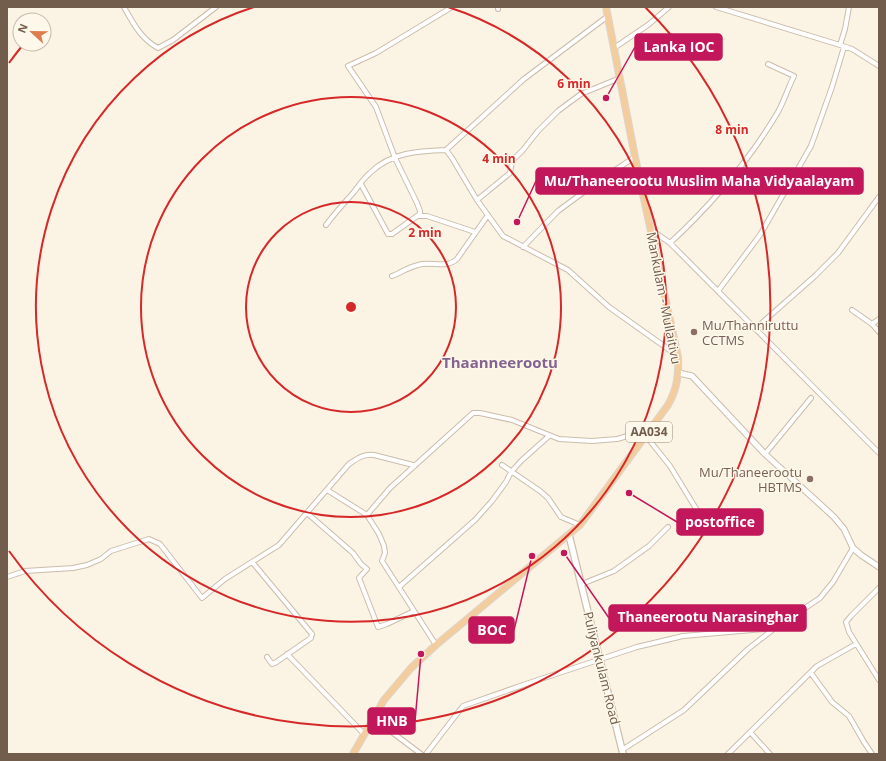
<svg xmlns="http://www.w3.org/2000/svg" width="886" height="761" viewBox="0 0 886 761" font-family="'Open Sans',sans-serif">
  <rect width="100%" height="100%" fill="#fbf4e4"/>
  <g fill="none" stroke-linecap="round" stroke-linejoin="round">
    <defs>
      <path id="minor" d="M124,7C133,23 141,39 158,48L173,40L216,7
        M498,7V9
        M716,7L840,45
        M849,7L845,29L840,45L852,49L879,66
        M614,48L648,25L669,7
        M446,150L524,79L608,16
        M361,184L388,234H392L420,214V211L417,203L395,158L376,107L348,66L376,53L452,7
        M477,200L510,173L512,162L514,159L523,150L538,131L558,111L581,94L620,78
        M418,216H427L475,232
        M326,225C335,213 344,203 354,192C359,185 364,178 370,173C391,152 419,151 446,150L452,158L477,200L503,236L568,270L609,307L678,356
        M650,229L670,243L879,453
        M670,243C711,205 749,161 778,112C784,101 788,88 794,76L768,64
        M523,247L558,211L600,180L635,157
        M392,276C400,273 409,267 418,265C431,261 447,269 457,259L488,215
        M718,291L760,235L811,146L832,87L844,47
        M852,310L872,324L879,332
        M872,324L879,319
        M755,329L815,276L838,253L879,197
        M646,436L670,466L706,525
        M765,454L811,398
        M502,465L540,491L548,498L561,517L580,525
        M327,490L367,515L379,534L384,546L385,553L382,561L436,645
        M307,513L353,553L361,564L367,569L359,578L378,627L387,624L414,611
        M367,515L390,488L473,413H480L512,420L559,439L592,441L617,439L649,430
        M253,563L312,634L311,638L275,663L272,664L267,657
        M7,577L25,571L73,568L87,565L101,559L111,551L149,539L160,544L202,598L225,579L279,545L349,464C358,458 363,454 374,455L413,465
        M582,584L614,571L649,546L668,527
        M399,587L475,520L492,501L506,482L511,472L522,460L549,436
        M879,588L851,616L846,622L849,632L879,680
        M287,654L364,734
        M811,673L832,702L849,716L864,742L872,754
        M373,718L421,754
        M750,732L770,754
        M622,750L684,710L748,649L775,628L820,598L833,582L853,548
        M426,754L463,706L523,685L637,647L683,636L775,628
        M728,754L817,666L856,644"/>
      <path id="tertiary" d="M679,373L692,376L765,454L834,517L844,529L853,548L861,555L879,567"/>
      <path id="secondary" d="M569,535L623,754"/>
      <path id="trunk" d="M353,754L384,700L411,668L436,645L580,525L668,405C677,389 679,375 678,357L635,157L606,7"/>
    </defs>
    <use href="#minor" stroke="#ccbcab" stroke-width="6"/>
    <use href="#tertiary" stroke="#ccbcab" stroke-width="7"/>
    <use href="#secondary" stroke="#cebda9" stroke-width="8"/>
    <use href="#trunk" stroke="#dad5d0" stroke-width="8"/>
    <use href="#minor" stroke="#fff" stroke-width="4"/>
    <use href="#tertiary" stroke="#fff" stroke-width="5"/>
    <use href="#secondary" stroke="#fff" stroke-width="5.5"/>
    <use href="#trunk" stroke="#f4cd9f" stroke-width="6"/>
  </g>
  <g fill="none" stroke="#d62828" stroke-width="2">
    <circle cx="351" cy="307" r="105"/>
    <circle cx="351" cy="307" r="210"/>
    <path d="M448 7A315 315 0 1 1 254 7"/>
    <path d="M9 63A420 420 0 0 1 22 46M645 7A420 420 0 1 1 9 551"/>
  </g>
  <g fill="#8d6e63" stroke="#fef8ea" stroke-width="1.5">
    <circle cx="694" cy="332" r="4"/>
    <circle cx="810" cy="479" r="4"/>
  </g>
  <g text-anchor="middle" stroke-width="3" stroke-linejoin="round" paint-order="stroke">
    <rect fill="#fef8ea" stroke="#9c8b7b" stroke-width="1" x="626" y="422" width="46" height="20" rx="3"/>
    <g font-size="12" font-weight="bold" fill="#725c4b">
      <text x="649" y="436">AA034</text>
    </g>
    <g font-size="13" fill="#725c4b" stroke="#fef8ea">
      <text transform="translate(664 298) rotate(79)" y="5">Mankulam - Mullaitivu</text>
      <text transform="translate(602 668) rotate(76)" y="5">Puliyankulam Road</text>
    </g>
    <g font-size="13" fill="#785e54" stroke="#fef8ea" text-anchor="start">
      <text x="702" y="330">Mu/Thanniruttu<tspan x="702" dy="15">CCTMS</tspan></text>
      <text x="802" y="477" text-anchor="end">Mu/Thaneerootu<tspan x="802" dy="15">HBTMS</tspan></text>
    </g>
    <g font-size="15" font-weight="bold" fill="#84638e" stroke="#fef8ea">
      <text x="500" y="368">Thaanneerootu</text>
    </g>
  </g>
  <circle cx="351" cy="307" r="6" fill="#d62828" stroke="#fef8ea" stroke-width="2"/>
  <g font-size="12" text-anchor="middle" font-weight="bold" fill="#d62828" stroke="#fef8ea" stroke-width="3" stroke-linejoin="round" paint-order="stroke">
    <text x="574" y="88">6 min</text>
    <text x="732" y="134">8 min</text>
    <text x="499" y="163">4 min</text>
    <text x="425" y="237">2 min</text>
  </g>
  <path fill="none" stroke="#c2185b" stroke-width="1.5" d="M606 98L635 47M517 222L536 181M629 493L677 522M564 553L609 618M532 556L514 630M421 654L415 721"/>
  <g fill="#c2185b" stroke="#fef8ea" stroke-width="1.5">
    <circle cx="606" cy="98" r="4"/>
    <circle cx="517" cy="222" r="4"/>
    <circle cx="629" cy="493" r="4"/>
    <circle cx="564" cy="553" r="4"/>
    <circle cx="532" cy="556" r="4"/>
    <circle cx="421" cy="654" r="4"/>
  </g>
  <g fill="#c2185b" stroke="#c2185b" stroke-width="1.5">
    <rect x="635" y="34" width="87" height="26" rx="4"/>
    <rect x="536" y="168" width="327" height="26" rx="4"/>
    <rect x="677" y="509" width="86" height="26" rx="4"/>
    <rect x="609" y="605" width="197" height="26" rx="4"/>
    <rect x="469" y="617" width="45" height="26" rx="4"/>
    <rect x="368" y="708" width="47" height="26" rx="4"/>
  </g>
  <g font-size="14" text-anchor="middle" font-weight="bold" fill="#fff">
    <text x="679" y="52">Lanka IOC</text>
    <text x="699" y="186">Mu/Thaneerootu Muslim Maha Vidyaalayam</text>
    <text x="720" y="527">postoffice</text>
    <text x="708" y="622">Thaneerootu Narasinghar</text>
    <text x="492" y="635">BOC</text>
    <text x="392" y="726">HNB</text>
  </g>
  <rect width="886" height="761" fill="none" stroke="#725c4b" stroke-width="16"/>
  <g transform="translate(32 32) rotate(292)"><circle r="19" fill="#fef8ea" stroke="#c6baaa"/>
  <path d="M0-3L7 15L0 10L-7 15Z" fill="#de7d50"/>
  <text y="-6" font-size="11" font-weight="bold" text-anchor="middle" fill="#725c4b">N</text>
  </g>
</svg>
